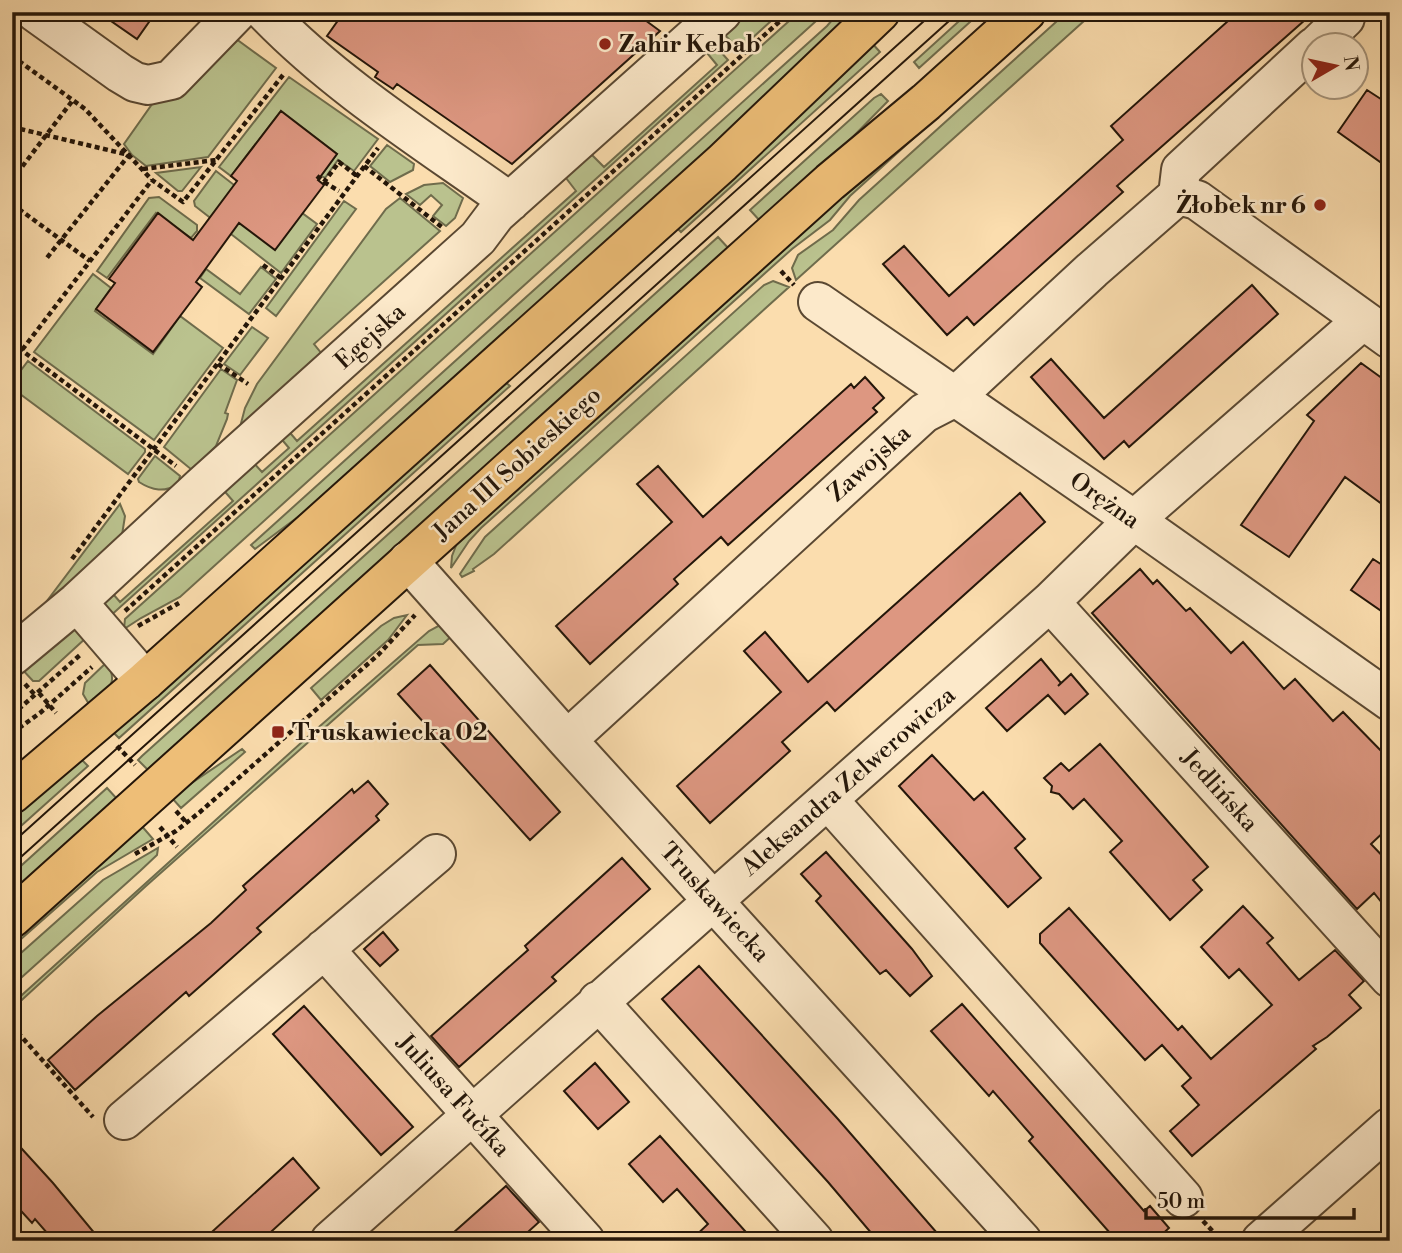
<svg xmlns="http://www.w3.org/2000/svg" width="1402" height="1253" viewBox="0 0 1402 1253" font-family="'Libre Bodoni',serif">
  <rect width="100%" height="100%" fill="#fbddae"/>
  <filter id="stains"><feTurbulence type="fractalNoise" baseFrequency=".00286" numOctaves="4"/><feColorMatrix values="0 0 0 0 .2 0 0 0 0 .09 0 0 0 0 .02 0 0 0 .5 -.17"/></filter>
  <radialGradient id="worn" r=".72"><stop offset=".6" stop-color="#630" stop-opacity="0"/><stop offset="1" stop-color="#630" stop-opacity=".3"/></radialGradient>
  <path fill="#bac28e" stroke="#6f6c4c" stroke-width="2" d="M743,12H781L739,50L722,32Z
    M799,12H826L180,597L141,618L124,629L125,619Z
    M839,12H856L750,115L314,505L255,549L251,545L827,26Z
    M969,12H981L919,68L914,62Z
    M1067,12H1094L796,280L792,268L798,255L833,230L859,200Z
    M228,33L276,68L208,157L146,166L132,155L124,144L155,100Z
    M711,41L728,60L108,618C102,609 100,597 108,588L120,602L233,501L220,486L250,459L262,472L289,448L278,435L286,428L297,441L576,191L563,174L588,151L604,167L717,65L703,48Z
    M871,42L880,52L681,232L676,227Z
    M289,77L378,139L354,171L338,160L325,178L321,176L337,154L281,111L231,176L219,167Z
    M881,94L888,101L841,149L761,222L750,210L874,98Z
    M915,132L917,135L850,196L830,220L792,249L481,528L469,541L451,568L452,556L457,543L827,207Z
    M387,145L414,164L413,170L390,182L370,166Z
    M201,167L182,191H178L156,173Z
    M216,171L234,185L302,213L317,224L281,273L195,206L194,201Z
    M443,183L463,198L455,218L446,226L433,216L442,205L431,195L420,205L406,194L424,185Z
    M159,197L197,225V231L191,238L156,213L107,278L97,271L149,198Z
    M400,198L440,231L314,344L326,359L240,427L245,408L257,384L386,209Z
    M344,201L356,209L276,316L266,308Z
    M718,237L730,250L149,771L138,760L142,756Z
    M261,267L276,279L249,314L200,278L206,269L240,294Z
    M93,274L111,288L95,311L153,354L180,316L223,348L154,440L34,352Z
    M773,281L789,287L494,554L473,569L474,571L462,577L460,574L485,537L764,285Z
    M252,327L268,338L240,375L224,364Z
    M28,361L145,449V452L128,474L12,388V382Z
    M221,369L237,380L225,413L228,414L227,419L216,446L192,470L164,447Z
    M504,381L510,386L119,738L112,731Z
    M155,456L180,476L178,485C164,492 153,491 139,482L138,479Z
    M120,504L125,516L122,535L48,602L47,601Z
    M407,615L388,640L321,700L311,688L381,626L394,618Z
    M440,625L456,632L443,644L418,645L146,886L12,1009V1004L312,733L429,631Z
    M77,628L88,636L39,681H33L20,667L56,634Z
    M107,662C120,686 106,690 90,706L83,694L85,683Z
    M242,749L245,752L181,808L171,797Z
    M79,757L88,766L12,834V816Z
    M107,788L118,800L12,895V874Z
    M140,824L153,839L97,872L12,947V940Z
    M158,848L157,855L140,871L12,986V961L103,880Z"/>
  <path fill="#dd9781" stroke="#241609" stroke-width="2" d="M98,12H156L137,39Z
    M344,12H634L660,31L512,164L397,84L393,89L375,77L378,72L327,36Z
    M1238,12H1314L1117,186L1123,192L993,308L974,325L967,317L947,335L883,264L904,246L949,296L1123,140L1111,126Z
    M1367,90L1390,105V169L1338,132Z
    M281,111L337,154L318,180L324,185L275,250L239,223L196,282L202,287L153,352L96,309L115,283L109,279L158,213L193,240L237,181L231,176Z
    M1252,285L1278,314L1129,447L1124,441L1104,459L1031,377L1051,359L1104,418Z
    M1361,363L1390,384V510L1345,477L1289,557L1241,525L1314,421L1307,415Z
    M865,377L884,398L873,408L877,412L728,545L721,537L674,579L678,584L590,664L556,626L672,522L637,484L658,466L703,517L851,384L854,388Z
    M1020,493L1045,522L835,711L827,702L782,742L790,751L710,823L677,786L781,692L744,651L765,632L808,682Z
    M1373,559L1390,570V617L1351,590Z
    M1140,569L1153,584L1157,580L1186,611L1190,608L1231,653L1243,642L1284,689L1295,679L1333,721L1343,712L1390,760V826L1371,844L1390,864V913L1374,893L1357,909L1092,613Z
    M1041,659L1061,683L1058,686L1071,674L1088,694L1065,714L1048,695L1007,731L986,708Z
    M430,665L560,812L530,840L398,694Z
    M1100,744L1208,867L1193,880L1202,890L1170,920L1110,852L1122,841L1084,799L1073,809L1059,794L1051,792L1052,786L1044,778L1061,763L1069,771Z
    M932,755L974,800L983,792L1025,839L1015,848L1041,878L1008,907L899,786Z
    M368,781L388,804L376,816L379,820L257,928L261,932L214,974L189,996L186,992L75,1090L48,1060L97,1016L211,923L246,890L243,886L352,789L354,793Z
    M826,852L912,949L932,976L910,996L886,970L880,974L816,901L821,896L801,874Z
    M622,858L650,889L552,977L556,981L459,1067L431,1036L528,950L525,946Z
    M1243,906L1273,938L1267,943L1299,980L1335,950L1364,981L1349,995L1361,1008L1327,1037L1313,1046L1316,1049L1192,1156L1170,1131L1199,1105L1182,1086L1191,1078L1162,1045L1145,1060L1040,943V934L1069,908L1178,1030L1182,1026L1211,1059L1272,1005L1239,969L1229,978L1201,947Z
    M383,932L398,950L380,966L364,949Z
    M699,966L837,1118L944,1241H878L828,1182L662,999Z
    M962,1004L1144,1211L1150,1206L1169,1228L1155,1241H1117L1029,1141L1033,1137L993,1091L989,1096L931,1031Z
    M304,1006L413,1127L381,1155L273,1034Z
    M595,1063L629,1102L598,1129L564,1091Z
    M660,1136L719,1202L754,1241H690L708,1224L677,1189L663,1202L629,1164Z
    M12,1138L53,1183L101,1241H54L35,1219L32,1223L12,1201Z
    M293,1158L319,1188L261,1241H202Z
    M506,1186L539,1222L518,1241H444Z"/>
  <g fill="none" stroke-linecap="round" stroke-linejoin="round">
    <defs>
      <path id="minor" d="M35,12L120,73L135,82L148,85L171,80L237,12
        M265,12C336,86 426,142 510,202
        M1316,46L1345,18
        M1178,195L1181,170L1314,47
        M818,302L1134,520L1390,701
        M408,561L567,740L1022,1241
        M77,602L145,681
        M1050,602L1390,978
        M12,656L77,602L202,486L478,238L496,214L722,12
        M567,740L924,413L955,397L1092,270L1178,195L1197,200L1390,339
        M828,800L1183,1198
        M324,949L585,1241
        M598,1001L814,1241
        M124,1120L436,854
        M330,1241L1050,602L1134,520L1363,320
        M1261,1241L1390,1127"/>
      <path id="major" d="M12,794L145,681L722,163L880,12
        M12,918L830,182L926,102L1026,12"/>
    </defs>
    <use href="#minor" stroke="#5a4832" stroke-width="42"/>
    <use href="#major" stroke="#241609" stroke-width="42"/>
    <path stroke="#241609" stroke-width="4.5" stroke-dasharray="5 3.5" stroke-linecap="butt" d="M12,56L85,109L152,180L183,202L283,75
      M12,127L129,155L46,259
      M364,166L443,228
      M143,169L216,160
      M317,176L324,182L339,162L357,176
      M12,180L73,100
      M324,182L339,191
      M12,204L90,261
      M263,265L281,278
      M781,271L794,285
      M12,343L176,466
      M12,363L152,180
      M218,364L248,384
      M72,559L378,148
      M125,611L790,12
      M138,626L179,603
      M25,684L36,696
      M39,693L56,713
      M12,715L80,655
      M12,733L40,713L92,667
      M117,746L135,765
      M176,811L187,823
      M160,827L177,847
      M135,854L176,831L200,812L378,655L415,615
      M12,1026L93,1117
      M1203,1221L1222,1241"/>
    <use href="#minor" stroke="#fce9ca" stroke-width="38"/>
    <use href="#major" stroke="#eebe77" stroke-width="38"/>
    <path stroke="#241609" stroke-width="2" d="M12,843L934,12
      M12,865L959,12"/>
  </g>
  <g fill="#8f2418" stroke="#fce9ca" stroke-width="2.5">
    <circle cx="605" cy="44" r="7"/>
    <circle cx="1320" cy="205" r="7"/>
    <rect x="271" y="725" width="14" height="14" rx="3.5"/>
  </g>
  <g text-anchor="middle" stroke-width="5" stroke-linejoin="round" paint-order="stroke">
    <g font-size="24" font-weight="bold" fill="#241609" stroke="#fce9ca" text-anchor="start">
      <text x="619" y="52">Zahir Kebab</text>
      <text x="1306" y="213" text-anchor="end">Żłobek nr 6</text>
      <text x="292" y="740">Truskawiecka 02</text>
    </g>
    <g font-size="24" fill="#241609" stroke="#fce9ca">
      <text transform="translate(370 336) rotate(-42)" y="8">Egejska</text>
      <text transform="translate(517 463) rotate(-42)" y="8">Jana III Sobieskiego</text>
      <text transform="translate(869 463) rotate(-42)" y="8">Zawojska</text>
      <text transform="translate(1105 500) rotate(35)" y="8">Orężna</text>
      <text transform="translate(848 781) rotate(-41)" y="8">Aleksandra Zelwerowicza</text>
      <text transform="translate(1220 790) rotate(48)" y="8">Jedlińska</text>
      <text transform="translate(715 902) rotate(48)" y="8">Truskawiecka</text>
      <text transform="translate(454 1095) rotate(48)" y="8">Juliusa Fučíka</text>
    </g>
  </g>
  <rect width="1402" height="1253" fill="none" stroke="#fbddae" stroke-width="42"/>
  <rect x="14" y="14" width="1374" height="1225" fill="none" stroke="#241609" stroke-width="3.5"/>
  <rect x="21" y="21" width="1360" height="1211" fill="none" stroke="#241609" stroke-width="2"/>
  <g transform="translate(1335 66) rotate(81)"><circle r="33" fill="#fce9ca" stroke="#a6957d" stroke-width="2"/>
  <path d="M0-5L12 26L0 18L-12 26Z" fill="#8f2418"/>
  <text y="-10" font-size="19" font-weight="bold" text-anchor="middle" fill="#241609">N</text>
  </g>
  <path d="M1146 1208v10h208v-10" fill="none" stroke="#241609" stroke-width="3.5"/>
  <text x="1157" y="1208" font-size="21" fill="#241609" stroke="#fce9ca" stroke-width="5" paint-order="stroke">50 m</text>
  <rect width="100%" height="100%" filter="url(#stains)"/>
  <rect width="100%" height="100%" fill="url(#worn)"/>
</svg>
